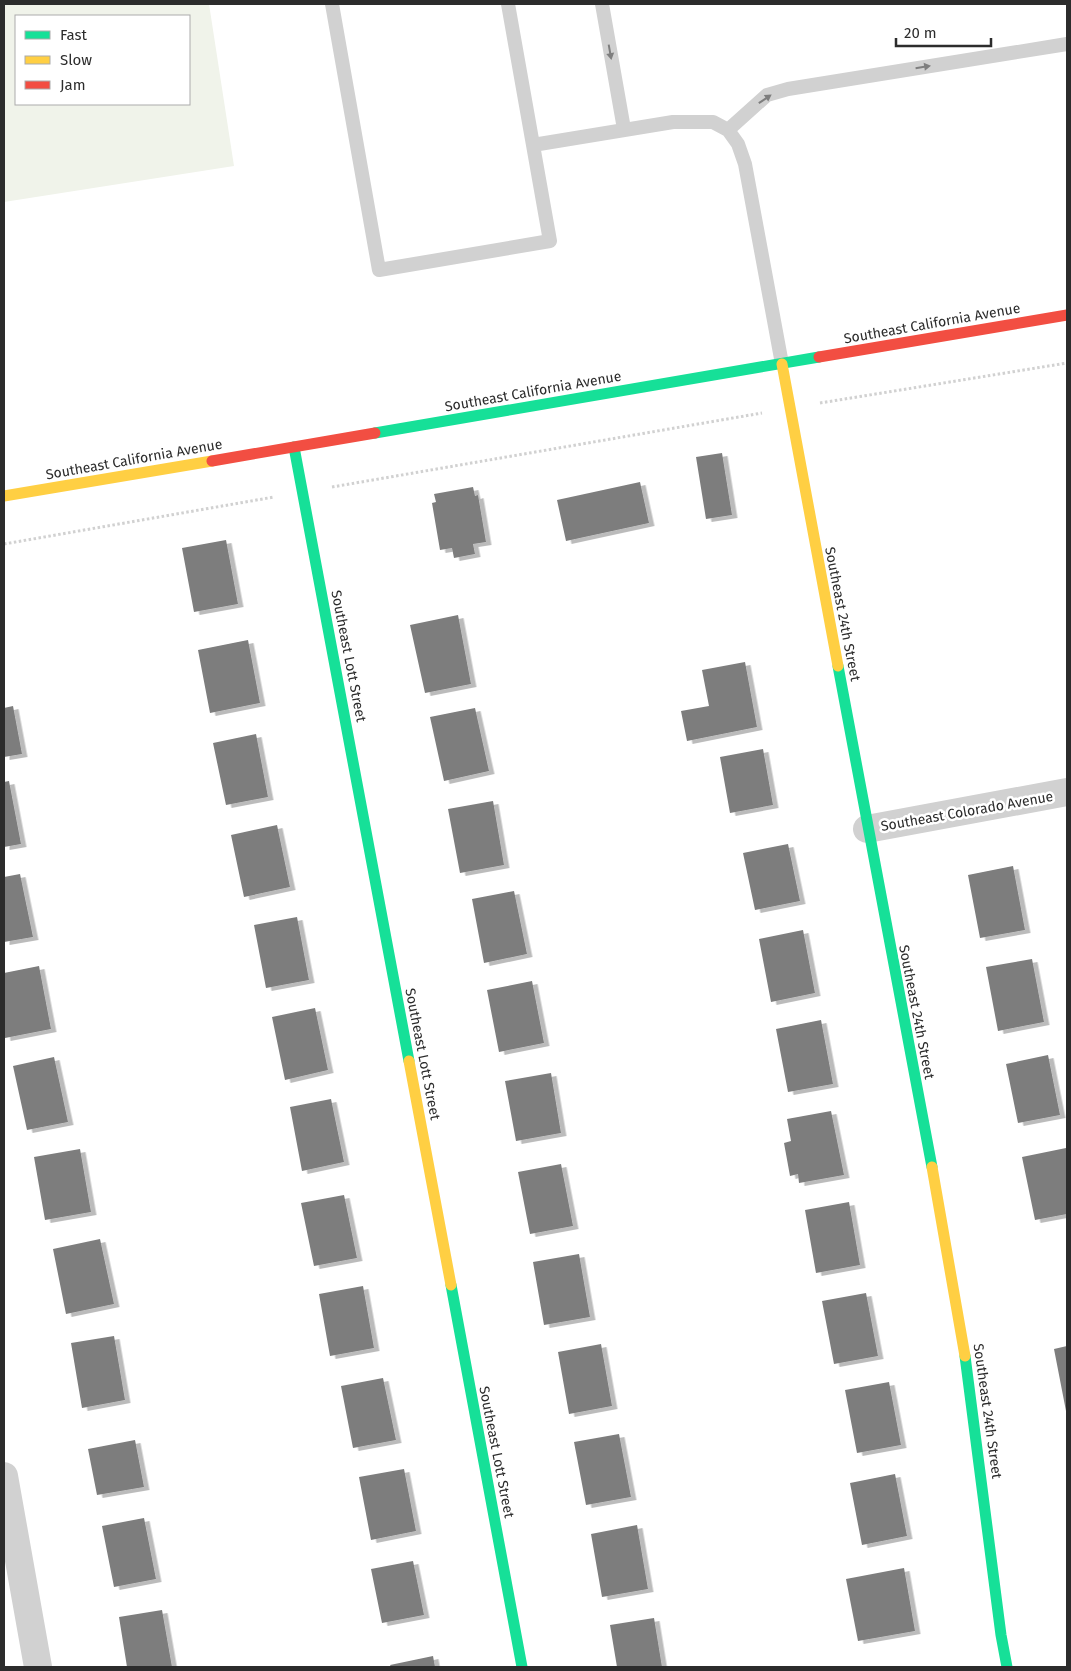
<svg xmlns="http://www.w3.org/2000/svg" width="1071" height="1671" viewBox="0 0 1071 1671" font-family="'Fira Sans',sans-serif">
  <defs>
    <filter id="shadow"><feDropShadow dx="5.5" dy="3" stdDeviation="0" flood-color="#0004"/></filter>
  </defs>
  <rect width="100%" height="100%" fill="#fff"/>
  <path fill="#f0f3ea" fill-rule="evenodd" d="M4,4H209L234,166L4,202ZM16,16H189V104H16Z"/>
  <path fill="#7d7d7d" filter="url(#shadow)" d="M722,453L732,515L706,519L696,457Z
    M640,482L649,523L566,541L557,500Z
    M473,487L475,496L478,495L486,542L473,544L475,554L454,558L452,548L440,550L432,503L436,502L434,494Z
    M226,540L238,604L194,612L182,548Z
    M458,615L471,684L425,693L410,625Z
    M248,640L260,703L210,713L198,650Z
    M745,662L757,727L687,741L681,711L709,706L702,670Z
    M13,706L22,754L4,757V708Z
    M475,708L489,771L444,781L430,717Z
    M256,734L268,797L226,805L213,743Z
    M763,749L773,805L730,813L720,757Z
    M9,781L21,844L4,847V782Z
    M493,801L504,865L460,873L448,809Z
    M277,825L290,887L244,897L231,835Z
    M788,844L800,901L755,910L743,853Z
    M1013,866L1025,930L980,938L968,875Z
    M20,874L33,937L4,942V877Z
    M514,891L527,954L484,963L472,899Z
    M297,917L309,980L266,988L254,925Z
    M803,930L815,993L771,1002L759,939Z
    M1032,959L1044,1022L998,1031L986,967Z
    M39,966L51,1029L5,1038L4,1031V973Z
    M532,981L544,1043L499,1052L487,990Z
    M315,1008L328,1070L285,1080L272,1017Z
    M821,1020L833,1084L788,1092L776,1029Z
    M1048,1055L1060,1115L1018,1123L1006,1064Z
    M54,1057L68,1122L27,1130L13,1066Z
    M551,1073L561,1133L516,1141L505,1081Z
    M331,1099L344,1162L302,1171L290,1107Z
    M831,1111L844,1175L799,1183L798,1174L790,1176L784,1143L791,1141L787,1119Z
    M1066,1148L1067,1155V1214L1035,1220L1022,1157Z
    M80,1149L91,1212L45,1220L34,1157Z
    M561,1164L573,1226L530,1234L518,1172Z
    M344,1195L357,1258L314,1266L301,1203Z
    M849,1202L860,1265L816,1273L805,1210Z
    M100,1239L114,1304L66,1314L53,1249Z
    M579,1254L590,1317L544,1325L533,1262Z
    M363,1286L374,1348L330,1356L319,1294Z
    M866,1293L878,1356L834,1364L822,1301Z
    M114,1336L125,1400L82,1408L71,1343Z
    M601,1344L612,1406L569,1414L558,1352Z
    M1067,1346V1411H1066L1054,1349Z
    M383,1378L396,1440L353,1448L341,1386Z
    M889,1382L901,1445L857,1453L845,1390Z
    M619,1434L631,1497L586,1505L574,1442Z
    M135,1440L144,1487L97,1495L88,1449Z
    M404,1469L416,1531L371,1540L359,1477Z
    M895,1474L907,1536L862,1545L850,1483Z
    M144,1518L156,1579L114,1587L102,1526Z
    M637,1525L648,1589L602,1597L591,1534Z
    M413,1561L424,1615L382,1623L371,1569Z
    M904,1568L915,1631L858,1641L846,1579Z
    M162,1610L172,1667H127L119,1617Z
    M654,1618L662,1667H617L610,1625Z
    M433,1656L435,1667H391L390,1665Z"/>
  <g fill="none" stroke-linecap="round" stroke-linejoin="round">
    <path stroke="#d1d1d1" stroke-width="3" stroke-dasharray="2.5 2.5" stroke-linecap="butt" d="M820,403L1067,363
      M332,487L762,413
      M4,544L274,497"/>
    <path stroke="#d1d1d1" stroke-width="14" d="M332,4L379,270L550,241L508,4
      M602,4L624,129
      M728,130L767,95L788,89L1067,44
      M533,145L673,122H713L728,130L738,144L745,164L782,364"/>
    <path stroke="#d1d1d1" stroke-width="28" d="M867,829L1067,792
      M4,1476L38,1667"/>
    <path stroke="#16e098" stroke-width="11" d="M375,433L819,357
      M294,447L409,1061
      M838,666L932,1167
      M451,1285L522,1667
      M965,1356L1001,1635L1007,1667"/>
    <path stroke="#ffcf43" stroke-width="11" d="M782,364L838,666
      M4,496L212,461
      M409,1061L451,1285
      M932,1167L965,1356"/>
    <path stroke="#f24e42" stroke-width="11" d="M819,357L1067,315
      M212,461L375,433"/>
  </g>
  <defs><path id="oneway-solid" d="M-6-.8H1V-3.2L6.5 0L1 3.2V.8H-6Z" transform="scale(1.25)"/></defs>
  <g fill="#7e7e7e">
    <use href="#oneway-solid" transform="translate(610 52) rotate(80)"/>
    <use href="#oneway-solid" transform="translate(923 67) rotate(-9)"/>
    <use href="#oneway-solid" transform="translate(765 99) rotate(-34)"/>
  </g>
  <g text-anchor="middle" stroke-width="5" stroke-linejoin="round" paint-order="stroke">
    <g font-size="14" fill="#2c2c2c" stroke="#fff">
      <text transform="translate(932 323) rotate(-10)" y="5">Southeast California Avenue</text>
      <text transform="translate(533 391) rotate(-10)" y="5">Southeast California Avenue</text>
      <text transform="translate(134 459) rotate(-10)" y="5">Southeast California Avenue</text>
      <text transform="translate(843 614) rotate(79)" y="5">Southeast 24th Street</text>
      <text transform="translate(349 656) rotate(79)" y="5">Southeast Lott Street</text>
      <text transform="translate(967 811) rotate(-10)" y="5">Southeast Colorado Avenue</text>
      <text transform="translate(917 1012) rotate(79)" y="5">Southeast 24th Street</text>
      <text transform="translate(423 1054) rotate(79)" y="5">Southeast Lott Street</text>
      <text transform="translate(988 1411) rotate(82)" y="5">Southeast 24th Street</text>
      <text transform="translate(497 1452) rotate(79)" y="5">Southeast Lott Street</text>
    </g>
  </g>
  <rect width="1071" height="1671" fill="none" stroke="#2c2c2c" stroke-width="10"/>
  <rect x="15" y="15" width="175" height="90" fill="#ffffff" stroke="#ababab"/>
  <rect x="25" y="31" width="25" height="8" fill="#16e098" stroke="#ababab"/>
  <text x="60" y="40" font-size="15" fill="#2c2c2c">Fast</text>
  <rect x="25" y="56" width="25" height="8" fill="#ffcf43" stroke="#ababab"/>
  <text x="60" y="65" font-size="15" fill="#2c2c2c">Slow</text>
  <rect x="25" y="81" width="25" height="8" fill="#f24e42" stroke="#ababab"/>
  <text x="60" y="90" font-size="15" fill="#2c2c2c">Jam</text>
  <path d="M896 38v8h95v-8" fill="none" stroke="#2c2c2c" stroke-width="2.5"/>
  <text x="904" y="38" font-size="15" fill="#2c2c2c" stroke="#ffffff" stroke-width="4" paint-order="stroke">20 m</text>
</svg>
